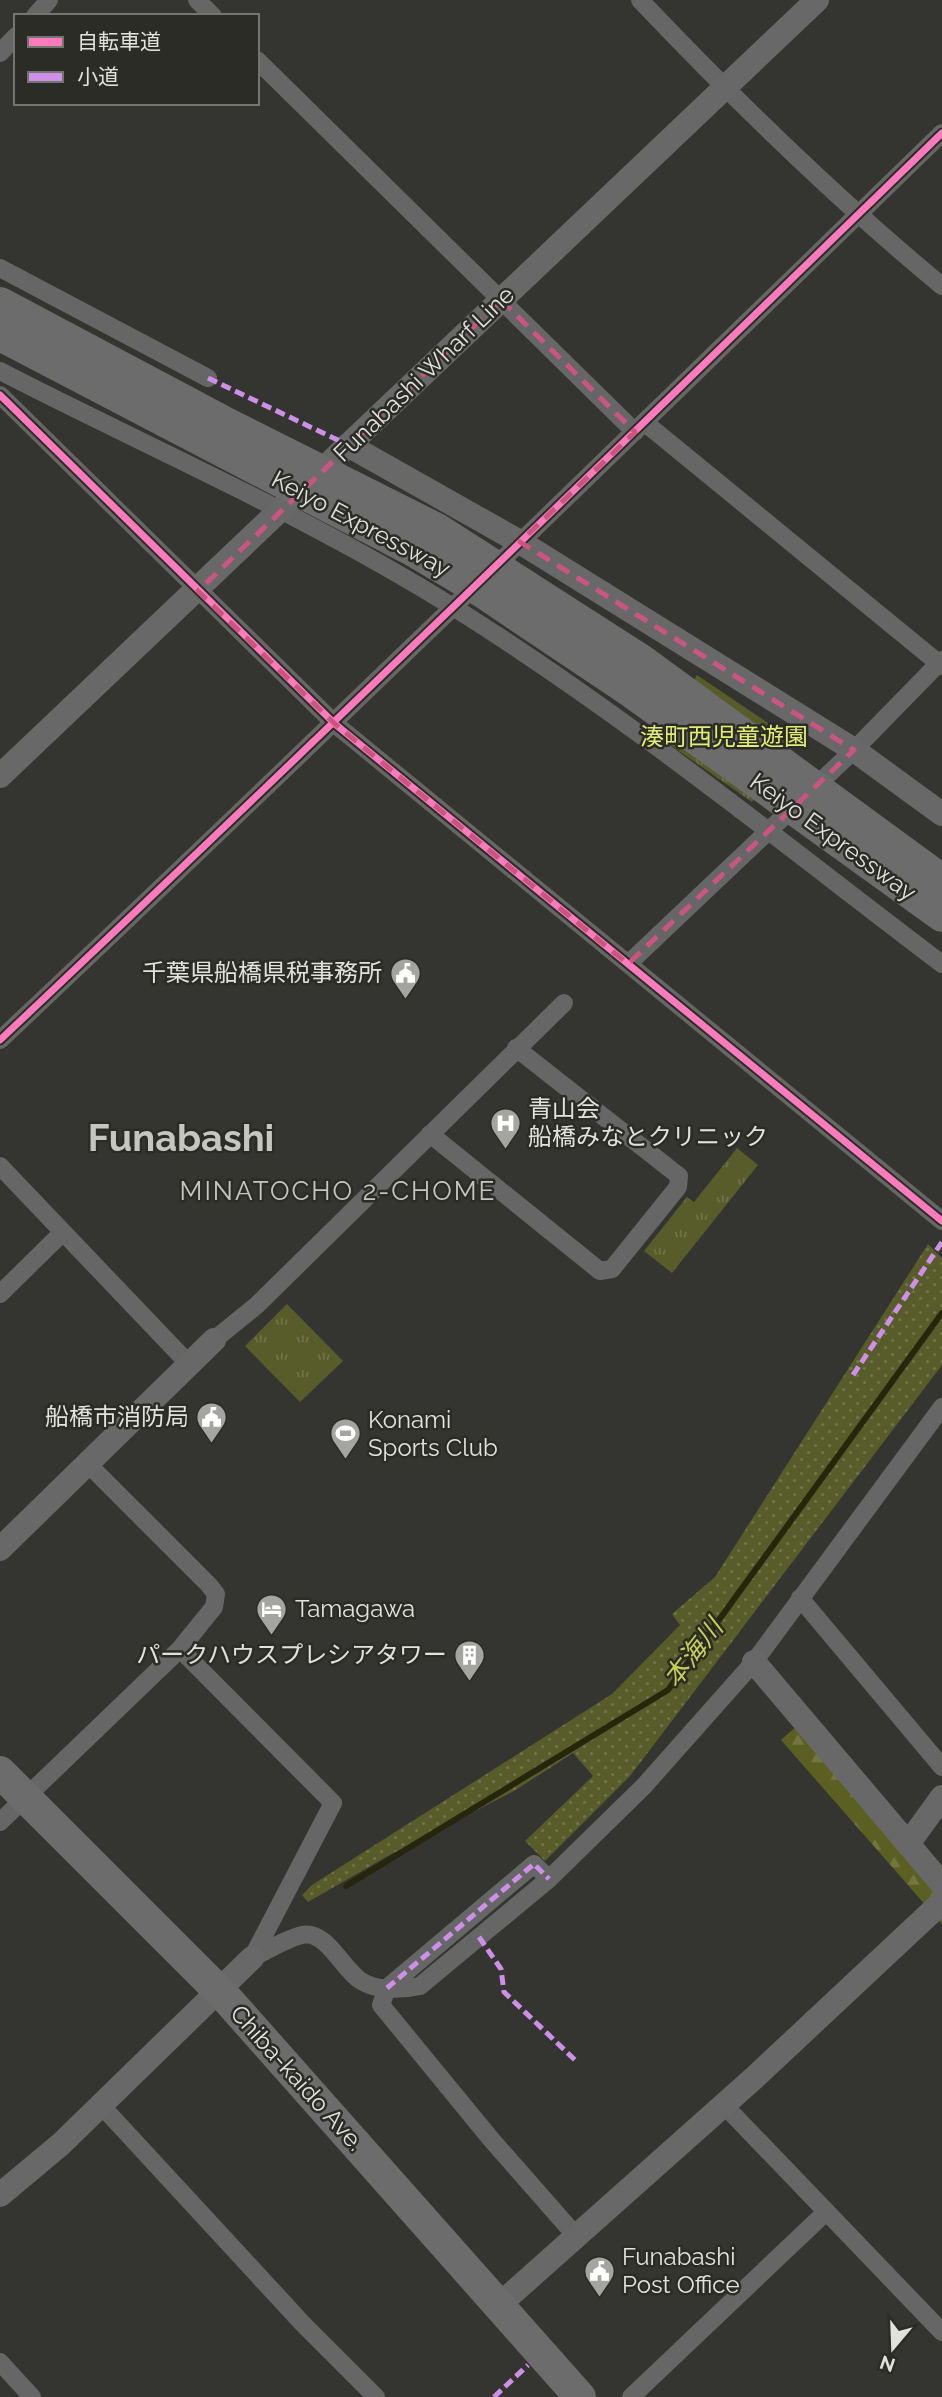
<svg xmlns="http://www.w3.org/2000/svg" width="942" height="2397" viewBox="0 0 942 2397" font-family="Raleway,'Noto Sans JP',sans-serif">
  <defs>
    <pattern id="grass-dots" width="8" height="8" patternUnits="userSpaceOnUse" patternTransform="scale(1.75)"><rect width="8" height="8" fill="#575c2a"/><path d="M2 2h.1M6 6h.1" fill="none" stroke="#6f7348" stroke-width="1.8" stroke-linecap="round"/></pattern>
    <pattern id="forest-firs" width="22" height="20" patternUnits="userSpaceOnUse" patternTransform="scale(1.75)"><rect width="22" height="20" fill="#5b6022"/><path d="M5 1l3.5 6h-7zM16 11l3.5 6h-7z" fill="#727642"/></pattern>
    <pattern id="park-tufts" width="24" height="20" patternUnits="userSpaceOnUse" patternTransform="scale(1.75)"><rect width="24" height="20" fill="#575c2a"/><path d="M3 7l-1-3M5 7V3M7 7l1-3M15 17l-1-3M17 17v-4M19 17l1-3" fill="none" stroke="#6f7348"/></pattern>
  </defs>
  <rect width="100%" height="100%" fill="#343530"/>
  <path fill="url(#grass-dots)" d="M928,1244L942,1258V1365L630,1776L545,1861L525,1841L593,1776L573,1753L514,1791L386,1857L308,1902L302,1895L312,1885L612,1694L680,1625L672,1614L715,1577Z"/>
  <path fill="url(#forest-firs)" d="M798,1725L942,1897V1924L781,1740Z"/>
  <path fill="url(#park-tufts)" d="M697,675L793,740L752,802L656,735Z
    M737,1148L758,1165L672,1273L644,1251L687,1197L694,1202Z
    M287,1304L343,1361L300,1402L245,1346Z"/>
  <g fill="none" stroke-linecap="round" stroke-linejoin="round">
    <path stroke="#25260c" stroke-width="6" d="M346,1886L668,1690L942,1313"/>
    <path stroke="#666" stroke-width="18" d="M197,0L213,16
      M640,0C736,101 834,197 942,286
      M35,16L49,0
      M0,53L16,36
      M257,60L635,432
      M0,268L208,378
      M0,371C151,449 308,516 453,607C624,714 781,842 942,964
      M0,395L335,724L942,1221
      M644,422L942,666
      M628,964L854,750L942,660
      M0,1040C317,741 629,437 942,133
      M430,1134L600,1271L612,1269L678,1187L679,1176L516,1048
      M0,1166L188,1363
      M0,1294L63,1232
      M214,1340L257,1305L564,1003
      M800,1598L942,1767
      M180,1649L333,1803L252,1958
      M0,1822L180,1649L214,1607L216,1594L209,1585L87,1463
      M549,1879L534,1864L387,1988L381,2005L490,2138L576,2236
      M252,1958C267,1951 285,1939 302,1935C327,1930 342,1969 361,1981C377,1991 402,1990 420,1986L549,1879L644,1786L754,1662L942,1407
      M100,2104L303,2324L376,2397
      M724,2105L942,2332
      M0,2362L32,2397
      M631,2397L826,2212"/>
    <path stroke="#696869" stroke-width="24" d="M348,445L520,542L854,750L942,814
      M0,776L817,0
      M0,1549L214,1340
      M754,1662L942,1884
      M908,1844L942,1797
      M0,2195L61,2144L252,1958
      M499,2305L754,2078L942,1902"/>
    <path stroke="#6c6c6c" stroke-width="32" d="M0,1772L227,1999L580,2397"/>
    <path stroke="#6c6c6c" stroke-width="32" d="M0,303L222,421L437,529L641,660L942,880
      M0,335L412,550L481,591L630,691L942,916"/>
    <path stroke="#ce8fe9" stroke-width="5" stroke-dasharray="10 5" stroke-linecap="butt" d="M208,378L348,445
      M853,1375L942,1242
      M479,1937L501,1969L504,1992L576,2061
      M387,1988L534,1864L549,1879
      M494,2397L528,2365"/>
    <defs>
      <path id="cycleway" d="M0,395L335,724L942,1221
        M0,1040C317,741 629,437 942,133"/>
    </defs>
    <use href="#cycleway" stroke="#2b2c26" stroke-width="11"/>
    <use href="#cycleway" stroke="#fd7abc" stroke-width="7"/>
  </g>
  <path fill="none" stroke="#cb5582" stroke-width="5" stroke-dasharray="14 9" stroke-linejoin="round" d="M501,300L635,432L520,542L854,750L628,964L335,724L198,591Z"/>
  <defs>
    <symbol id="civic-pin" viewBox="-11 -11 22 30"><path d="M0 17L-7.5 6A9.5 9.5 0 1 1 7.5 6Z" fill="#a4a5a1" stroke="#2b2c26"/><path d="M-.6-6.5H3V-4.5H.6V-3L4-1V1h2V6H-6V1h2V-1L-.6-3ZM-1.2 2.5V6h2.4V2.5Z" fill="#fff"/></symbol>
    <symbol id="hospital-pin" viewBox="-11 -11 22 30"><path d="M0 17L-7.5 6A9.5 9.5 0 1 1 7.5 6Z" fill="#a4a5a1" stroke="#2b2c26"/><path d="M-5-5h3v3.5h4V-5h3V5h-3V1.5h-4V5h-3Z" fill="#fff"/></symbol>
    <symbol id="stadium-pin" viewBox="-11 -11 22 30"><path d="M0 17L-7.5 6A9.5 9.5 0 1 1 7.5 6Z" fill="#a4a5a1" stroke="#2b2c26"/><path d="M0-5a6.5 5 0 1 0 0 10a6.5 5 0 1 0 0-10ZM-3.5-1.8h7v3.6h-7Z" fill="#fff"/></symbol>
    <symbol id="hotel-pin" viewBox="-11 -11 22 30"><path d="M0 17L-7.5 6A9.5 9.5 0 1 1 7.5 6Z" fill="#a4a5a1" stroke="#2b2c26"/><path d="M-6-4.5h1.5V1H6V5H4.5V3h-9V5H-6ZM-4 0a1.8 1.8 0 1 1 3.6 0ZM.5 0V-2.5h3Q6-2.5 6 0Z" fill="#fff"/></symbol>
    <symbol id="building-pin" viewBox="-11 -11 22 30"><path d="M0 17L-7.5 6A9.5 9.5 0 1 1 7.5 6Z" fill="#a4a5a1" stroke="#2b2c26"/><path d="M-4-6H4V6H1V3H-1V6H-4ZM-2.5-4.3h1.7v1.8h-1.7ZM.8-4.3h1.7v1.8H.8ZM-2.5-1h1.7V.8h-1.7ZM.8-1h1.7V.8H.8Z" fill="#fff"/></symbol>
  </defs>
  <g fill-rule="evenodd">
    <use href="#civic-pin" x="388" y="956" width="35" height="47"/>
    <use href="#hospital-pin" x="488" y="1106" width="35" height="47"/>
    <use href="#civic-pin" x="194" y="1400" width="35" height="47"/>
    <use href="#stadium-pin" x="328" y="1416" width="35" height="47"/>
    <use href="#hotel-pin" x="254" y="1592" width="35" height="47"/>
    <use href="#building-pin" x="452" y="1638" width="35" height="47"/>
    <use href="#civic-pin" x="582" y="2254" width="35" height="47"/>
  </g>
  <g text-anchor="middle" stroke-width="5" stroke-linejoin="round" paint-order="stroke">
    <g font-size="24" fill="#e1e2de" stroke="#2b2c26">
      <text transform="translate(424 374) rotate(-44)" y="8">Funabashi Wharf Line</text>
      <text transform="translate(361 524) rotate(28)" y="8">Keiyo Expressway</text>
      <text transform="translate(833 837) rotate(36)" y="8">Keiyo Expressway</text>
      <text transform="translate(297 2078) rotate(48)" y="8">Chiba-kaido Ave.</text>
    </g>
    <g font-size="24" fill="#e1ed73" stroke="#2b2c26">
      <text x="724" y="745">湊町西児童遊園</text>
    </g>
    <g font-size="24" fill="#e1e2de" stroke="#2b2c26" text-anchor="start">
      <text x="382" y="981" text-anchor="end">千葉県船橋県税事務所</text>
      <text x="528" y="1117">青山会<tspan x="528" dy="28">船橋みなとクリニック</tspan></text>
      <text x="189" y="1425" text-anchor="end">船橋市消防局</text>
      <text x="368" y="1428">Konami<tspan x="368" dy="28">Sports Club</tspan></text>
      <text x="295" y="1617">Tamagawa</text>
      <text x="447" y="1663" text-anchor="end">パークハウスプレシアタワー</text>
      <text x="622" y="2265">Funabashi<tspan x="622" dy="28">Post Office</tspan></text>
    </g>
    <g font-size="26" letter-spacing="2" fill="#c5c6bf" stroke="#2b2c26">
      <text x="338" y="1200">MINATOCHO 2-CHOME</text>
    </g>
    <g font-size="26" font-style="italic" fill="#c5d055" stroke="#2b2c26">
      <text transform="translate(693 1653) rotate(-52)" y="9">本海川</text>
    </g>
    <g font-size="38" font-weight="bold" fill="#c5c6bf" stroke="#2b2c26">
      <text x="181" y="1151">Funabashi</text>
    </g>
  </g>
  <rect x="14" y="14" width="245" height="91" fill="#2b2c26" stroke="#747570" stroke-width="2"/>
  <rect x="28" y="37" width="35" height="10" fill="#fd7abc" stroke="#747570" stroke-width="2"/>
  <text x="77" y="49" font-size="21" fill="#e1e2de">自転車道</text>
  <rect x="28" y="72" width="35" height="10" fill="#ce8fe9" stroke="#747570" stroke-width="2"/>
  <text x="77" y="84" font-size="21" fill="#e1e2de">小道</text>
  <g transform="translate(893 2348) rotate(199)" stroke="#2b2c26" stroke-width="5" paint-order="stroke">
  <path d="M0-5L12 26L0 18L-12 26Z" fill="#e1e2de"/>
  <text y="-10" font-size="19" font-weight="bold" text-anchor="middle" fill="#e1e2de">N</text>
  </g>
</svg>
